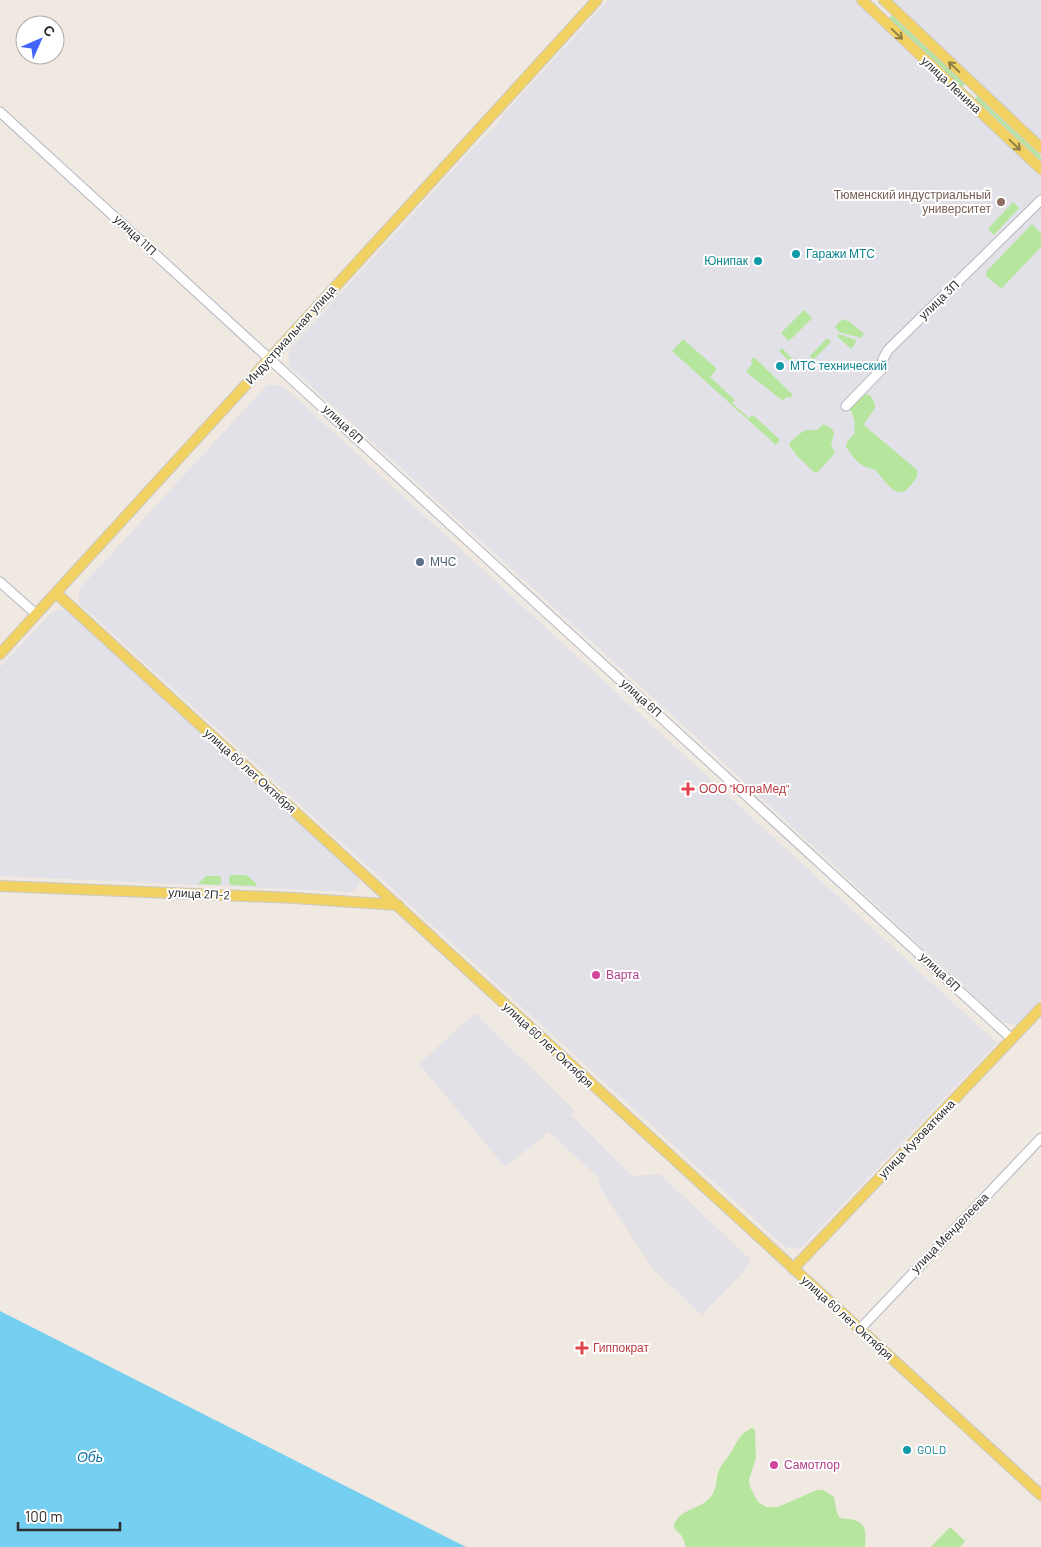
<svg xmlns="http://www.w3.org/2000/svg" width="1041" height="1547" viewBox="0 0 1041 1547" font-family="Barlow,sans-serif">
  <rect width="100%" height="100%" fill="#efe9e1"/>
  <path fill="#e3e1e8" d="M608,0H854L1041,177V999L1020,1023L1015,1025L1005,1023L999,1019L684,726L290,367L288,359L290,349L473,148L496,126L503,115Z
    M892,0H1041V140L1003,104Z
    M267,385H282L997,1043L800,1249L785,1247L79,603V589Z
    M67,609L357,874L360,880L359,885L355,890L349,892L0,876V667L53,611Z
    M475,1013L575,1111L571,1115L633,1176L660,1174L751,1260L743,1272L702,1315L653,1269L599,1186V1178L549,1132L505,1167L419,1064Z"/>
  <path fill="#b6e59e" d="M892,15L965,84L962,87L889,18Z
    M977,96L1041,156V161L975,99Z
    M1013,202L1019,208L994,235L988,229Z
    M1032,224L1041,233V247L1002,288L999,287L986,276V272Z
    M804,310L812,318L789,341L781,333Z
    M842,319L850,322L864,334L861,338L839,332L835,327Z
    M839,334L856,340L855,344L851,349L837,336Z
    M827,338L831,342L813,360L810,356Z
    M683,339L717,369L710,377L735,400L732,403L749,418L753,415L780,440L776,445L672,351Z
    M782,348L803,370L800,372L779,351Z
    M754,357L793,395L790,398L786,397L783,401L746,372L752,364L751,360Z
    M866,394C872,395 875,402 875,408L864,424L866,427L917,470V477C914,481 910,487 906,490C893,499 882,475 874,469C859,467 854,458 846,447L847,442L855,433L854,425L855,421L850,409L853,404Z
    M824,424L832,429L834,433L831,445L835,453L818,472L815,473L798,457L789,445L791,441L802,432L806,430H817Z
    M231,875H246L257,884L256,886L231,885L229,883V877Z
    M206,876H219L221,878V883L219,885L198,884Z
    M752,1428L755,1430L756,1458L749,1480L750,1487L758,1502L766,1507H778L817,1490H823L834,1497L837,1513L840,1518C863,1520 867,1523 865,1547H686L682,1536L674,1528V1524C683,1506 701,1511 712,1495C717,1489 716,1480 718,1473C720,1466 724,1462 728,1457C736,1446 738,1434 752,1428Z
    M950,1527L965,1541L960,1547H931Z"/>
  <path fill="#75cff0" d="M0,1311L466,1547H0Z"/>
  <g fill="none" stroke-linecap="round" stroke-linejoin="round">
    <defs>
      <path id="minor" d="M0,112L1012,1039
        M846,406L881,370L883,359L888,350L1041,200
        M0,582L36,614
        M860,1329L1041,1138"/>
      <path id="major" d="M862,0L1041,169
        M884,0L1041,148
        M56,593C383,895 712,1195 1041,1495
        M0,654L597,0
        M0,886L294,898L398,905
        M793,1269L1041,1008"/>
    </defs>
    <use href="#minor" stroke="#b4b7c1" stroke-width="11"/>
    <use href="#major" stroke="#c9c9c9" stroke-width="12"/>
    <use href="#minor" stroke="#fff" stroke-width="9"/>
    <use href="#major" stroke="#f2d163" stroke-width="10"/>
  </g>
  <defs><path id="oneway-shaft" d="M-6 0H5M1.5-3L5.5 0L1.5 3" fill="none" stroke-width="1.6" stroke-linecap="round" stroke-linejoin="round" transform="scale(1.25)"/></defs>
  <g stroke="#908048">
    <use href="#oneway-shaft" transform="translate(897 34) rotate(43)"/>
    <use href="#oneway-shaft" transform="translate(954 67) rotate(-137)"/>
    <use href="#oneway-shaft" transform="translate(1015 145) rotate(43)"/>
  </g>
  <circle fill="#8d6e63" stroke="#fff" stroke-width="2" cx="1001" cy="202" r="5"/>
  <g fill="#0f9aa8" stroke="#fff" stroke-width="2">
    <circle cx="796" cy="254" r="5"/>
    <circle cx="758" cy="261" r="5"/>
    <circle cx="780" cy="366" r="5"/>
    <circle cx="907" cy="1450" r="5"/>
  </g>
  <circle fill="#5c6f8a" stroke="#fff" stroke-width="2" cx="420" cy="562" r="5"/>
  <g fill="#e0444e" stroke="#fff" stroke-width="2">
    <path d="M685.5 781.5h5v5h5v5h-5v5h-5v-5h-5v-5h5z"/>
    <path d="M579.5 1340.5h5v5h5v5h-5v5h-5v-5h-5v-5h5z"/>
  </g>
  <g fill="#d1479c" stroke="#fff" stroke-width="2">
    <circle cx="596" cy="975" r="5"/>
    <circle cx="774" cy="1465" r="5"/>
  </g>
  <g text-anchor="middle" stroke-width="4" stroke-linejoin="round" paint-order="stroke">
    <g font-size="12" fill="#2e2e2e" stroke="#fff">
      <text transform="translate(951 85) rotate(43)" y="4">улица Ленина</text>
      <text transform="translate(135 235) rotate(43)" y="4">улица 11П</text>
      <text transform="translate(939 300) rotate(-44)" y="4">улица 3П</text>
      <text transform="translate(291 335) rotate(-48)" y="4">Индустриальная улица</text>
      <text transform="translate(343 424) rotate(43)" y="4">улица 6П</text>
      <text transform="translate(641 698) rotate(42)" y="4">улица 6П</text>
      <text transform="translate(250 771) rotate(42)" y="4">улица 60 лет Октября</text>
      <text transform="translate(199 894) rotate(3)" y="4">улица 2П-2</text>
      <text transform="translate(940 972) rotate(43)" y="4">улица 6П</text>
      <text transform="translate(548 1045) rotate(43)" y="4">улица 60 лет Октября</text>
      <text transform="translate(917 1139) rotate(-46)" y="4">улица Кузоваткина</text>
      <text transform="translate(950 1233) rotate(-46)" y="4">улица Менделеева</text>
      <text transform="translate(847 1318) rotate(42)" y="4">улица 60 лет Октября</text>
    </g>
    <g font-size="12" fill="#785e54" stroke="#fff" text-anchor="end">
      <text x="991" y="199">Тюменский индустриальный<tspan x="991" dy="14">университет</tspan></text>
    </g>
    <g font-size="12" fill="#0d838f" stroke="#fff" text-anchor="start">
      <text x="806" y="258">Гаражи МТС</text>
      <text x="748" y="265" text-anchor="end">Юнипак</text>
      <text x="790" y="370">МТС технический</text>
      <text x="917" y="1454">GOLD</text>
    </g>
    <g font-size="12" fill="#4e5e75" stroke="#fff" text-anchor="start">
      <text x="430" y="566">МЧС</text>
    </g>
    <g font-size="12" fill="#be3a42" stroke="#fff" text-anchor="start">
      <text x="699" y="793">ООО "ЮграМед"</text>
      <text x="593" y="1352">Гиппократ</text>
    </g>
    <g font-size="12" fill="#b23c85" stroke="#fff" text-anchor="start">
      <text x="606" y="979">Варта</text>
      <text x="784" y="1469">Самотлор</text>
    </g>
    <g font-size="14" font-style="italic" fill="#0d6fa3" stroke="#fff">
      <text x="90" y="1462">Обь</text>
    </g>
  </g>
  <g transform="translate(40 40) rotate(45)"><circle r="24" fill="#ffffff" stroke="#ababab"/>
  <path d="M0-4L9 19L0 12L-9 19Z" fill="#4264fb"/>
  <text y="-8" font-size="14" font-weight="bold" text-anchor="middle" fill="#2e2e2e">С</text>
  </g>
  <path d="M18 1522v8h102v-8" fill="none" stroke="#2e2e2e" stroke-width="2.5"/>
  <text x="25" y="1522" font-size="15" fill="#2e2e2e" stroke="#ffffff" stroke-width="4" paint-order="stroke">100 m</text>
</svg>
